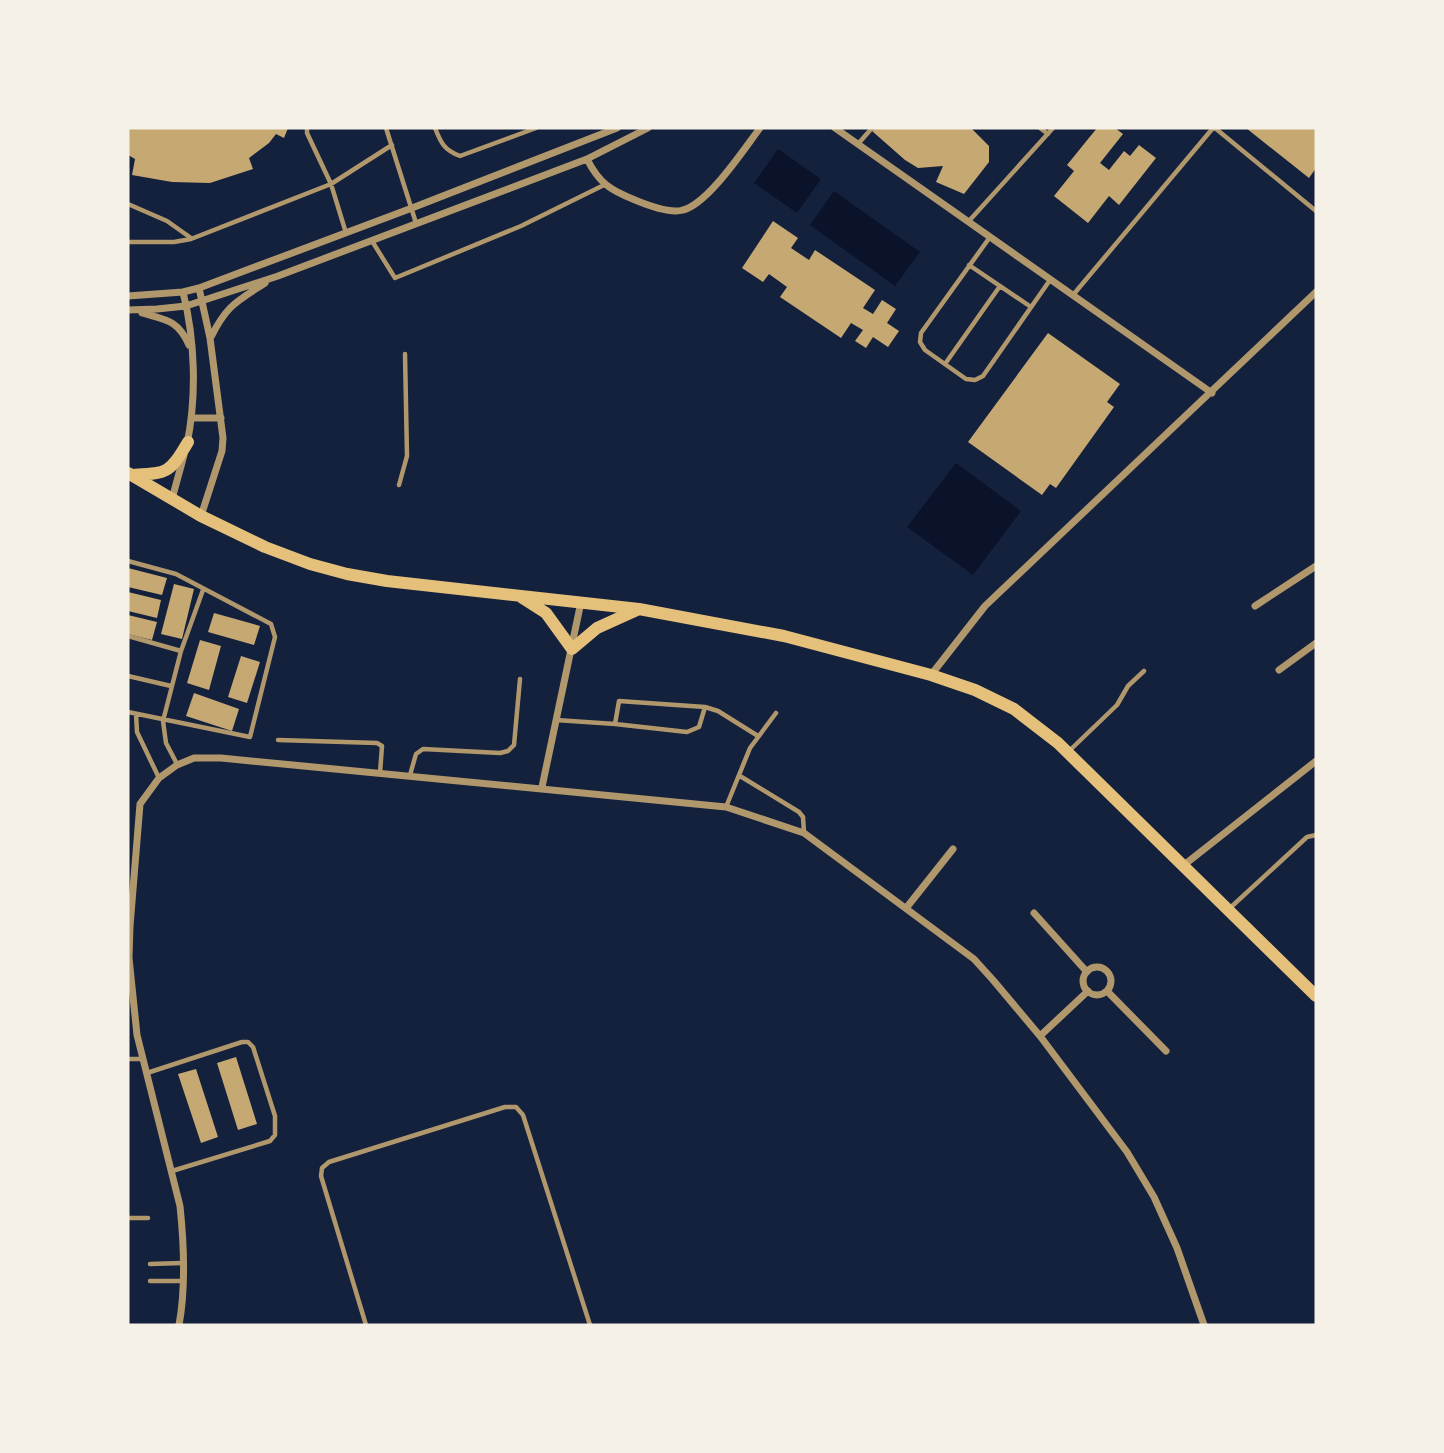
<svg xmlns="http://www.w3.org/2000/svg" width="1444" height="1453" viewBox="0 0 1444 1453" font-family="'Open Sans',sans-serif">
  <rect width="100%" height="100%" fill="#14213d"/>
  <path fill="#0b132b" d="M778,149L821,179L797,213L754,183Z
    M834,191L920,252L895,286L810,225Z
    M956,463L1021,511L973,575L907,527Z"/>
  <path fill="#c6a872" d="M128,128H288L284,138L276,134L269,143L249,158L253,169L210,183L172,182L132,175L135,159L128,155Z
    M875,128H971L989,146V162L964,194L936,182L943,166L918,168L905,160L872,131Z
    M1097,128H1115L1123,134L1100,163L1109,170L1124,151L1130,156L1139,145L1156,158L1119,205L1109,196L1088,223L1054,196L1074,171L1067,165Z
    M1246,128H1316V168L1309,178Z
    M773,221L798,238L791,248L809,260L815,250L875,290L863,308L873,314L882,300L896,309L887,323L899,331L888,347L873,337L866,348L855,341L863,330L851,323L841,338L780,297L787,287L769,274L763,282L742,268Z
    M1048,333L1120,384L1107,402L1114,407L1056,488L1050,484L1042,495L968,442Z
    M128,568L167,578L162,595L128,587Z
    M174,584L194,589L182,639L161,634Z
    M128,592L161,600L157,618L128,611Z
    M214,613L260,626L254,645L208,632Z
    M128,615L157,622L152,640L128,634Z
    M200,640L221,646L209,690L187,683Z
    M241,656L260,662L247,703L228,697Z
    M194,693L239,709L232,731L186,716Z
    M236,1057L257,1124L238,1130L217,1063Z
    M196,1069L218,1137L201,1143L178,1074Z"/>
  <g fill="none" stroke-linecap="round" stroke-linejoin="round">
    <path stroke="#b1986c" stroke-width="4.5" d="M307,128V133L331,184L346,233
      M386,128L416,223
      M435,128C441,143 444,150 460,156L536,128
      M1040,128L1048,134
      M1215,128L1316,211
      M858,144L872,128
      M128,204L167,221L191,238
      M969,221L1053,128
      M990,237L921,333L920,342L925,350L966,379L975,380L983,376L1050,280
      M372,241L395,278L521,226L604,185
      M128,242H174L191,239L331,184L392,145
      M969,265L1031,307
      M1073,295L1213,128
      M945,364L1000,286
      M399,485L407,456L405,354
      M128,561L176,574L271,624L275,637L250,737L128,712
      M128,636L181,651
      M128,676L171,686
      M136,714L137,732L159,778
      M556,720L615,724L619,701L705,707L718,711L758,736
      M615,724L687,732L699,727L705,707
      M278,740L377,743L382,746L380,773
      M1068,752L1117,705L1128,686L1144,671
      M177,764L166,743L163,721L181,651L203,590
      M410,775L416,754L423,749L500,753L508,751L514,745L520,679
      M740,776L799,812L803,817L804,833
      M726,807L750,748L776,713
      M1230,908L1307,837L1316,835
      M128,1059H143
      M147,1073L242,1042H248L253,1047L275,1116V1135L270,1141L172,1171
      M128,1218H148
      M150,1264L182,1263
      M150,1281H182
      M366,1325L321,1176L322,1168L329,1162L505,1107H516L523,1115L590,1325"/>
    <path stroke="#b1986c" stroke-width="7" d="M835,128L1212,393
      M587,159C599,183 610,190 635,200C647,205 670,214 683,210C708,204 744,149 760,128
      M199,288L210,338L223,438L222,451L201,516
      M183,292C195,340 197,395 187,444
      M128,296L183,292L199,288L412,208L617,128
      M128,310L157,309L186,306L278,276L587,159L648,128
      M142,313C166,320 178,320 189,345
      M211,337C227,305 236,302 265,283
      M192,418H221
      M172,499L184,455
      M1255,606L1316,566
      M1279,670L1316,643
      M931,675L985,606L1316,292
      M542,787L581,602
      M1184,865L1316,761
      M907,907L953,849
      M1034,913L1087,972
      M1083 981a14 14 0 1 1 28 0a14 14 0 1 1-28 0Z
      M1107,991L1166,1051
      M1040,1036L1088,991
      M179,1325C186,1287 184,1244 180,1206L137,1035L129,958L130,926L140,804L159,778L177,765L194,758H221L726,807L804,833L974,959L993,980L1040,1036L1127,1152L1154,1197L1177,1248L1204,1325"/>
    <path stroke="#e5c07b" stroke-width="12" d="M128,473L201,516L265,547L310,564L347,574L387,581L639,609L784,636L931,675L975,690L1014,709L1058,743L1316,996
      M132,475C168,473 169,474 188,442
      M521,597L546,613L572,649L597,628L639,609"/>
  </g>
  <rect width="1444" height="1453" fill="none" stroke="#f6f1e7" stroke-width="259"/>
</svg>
